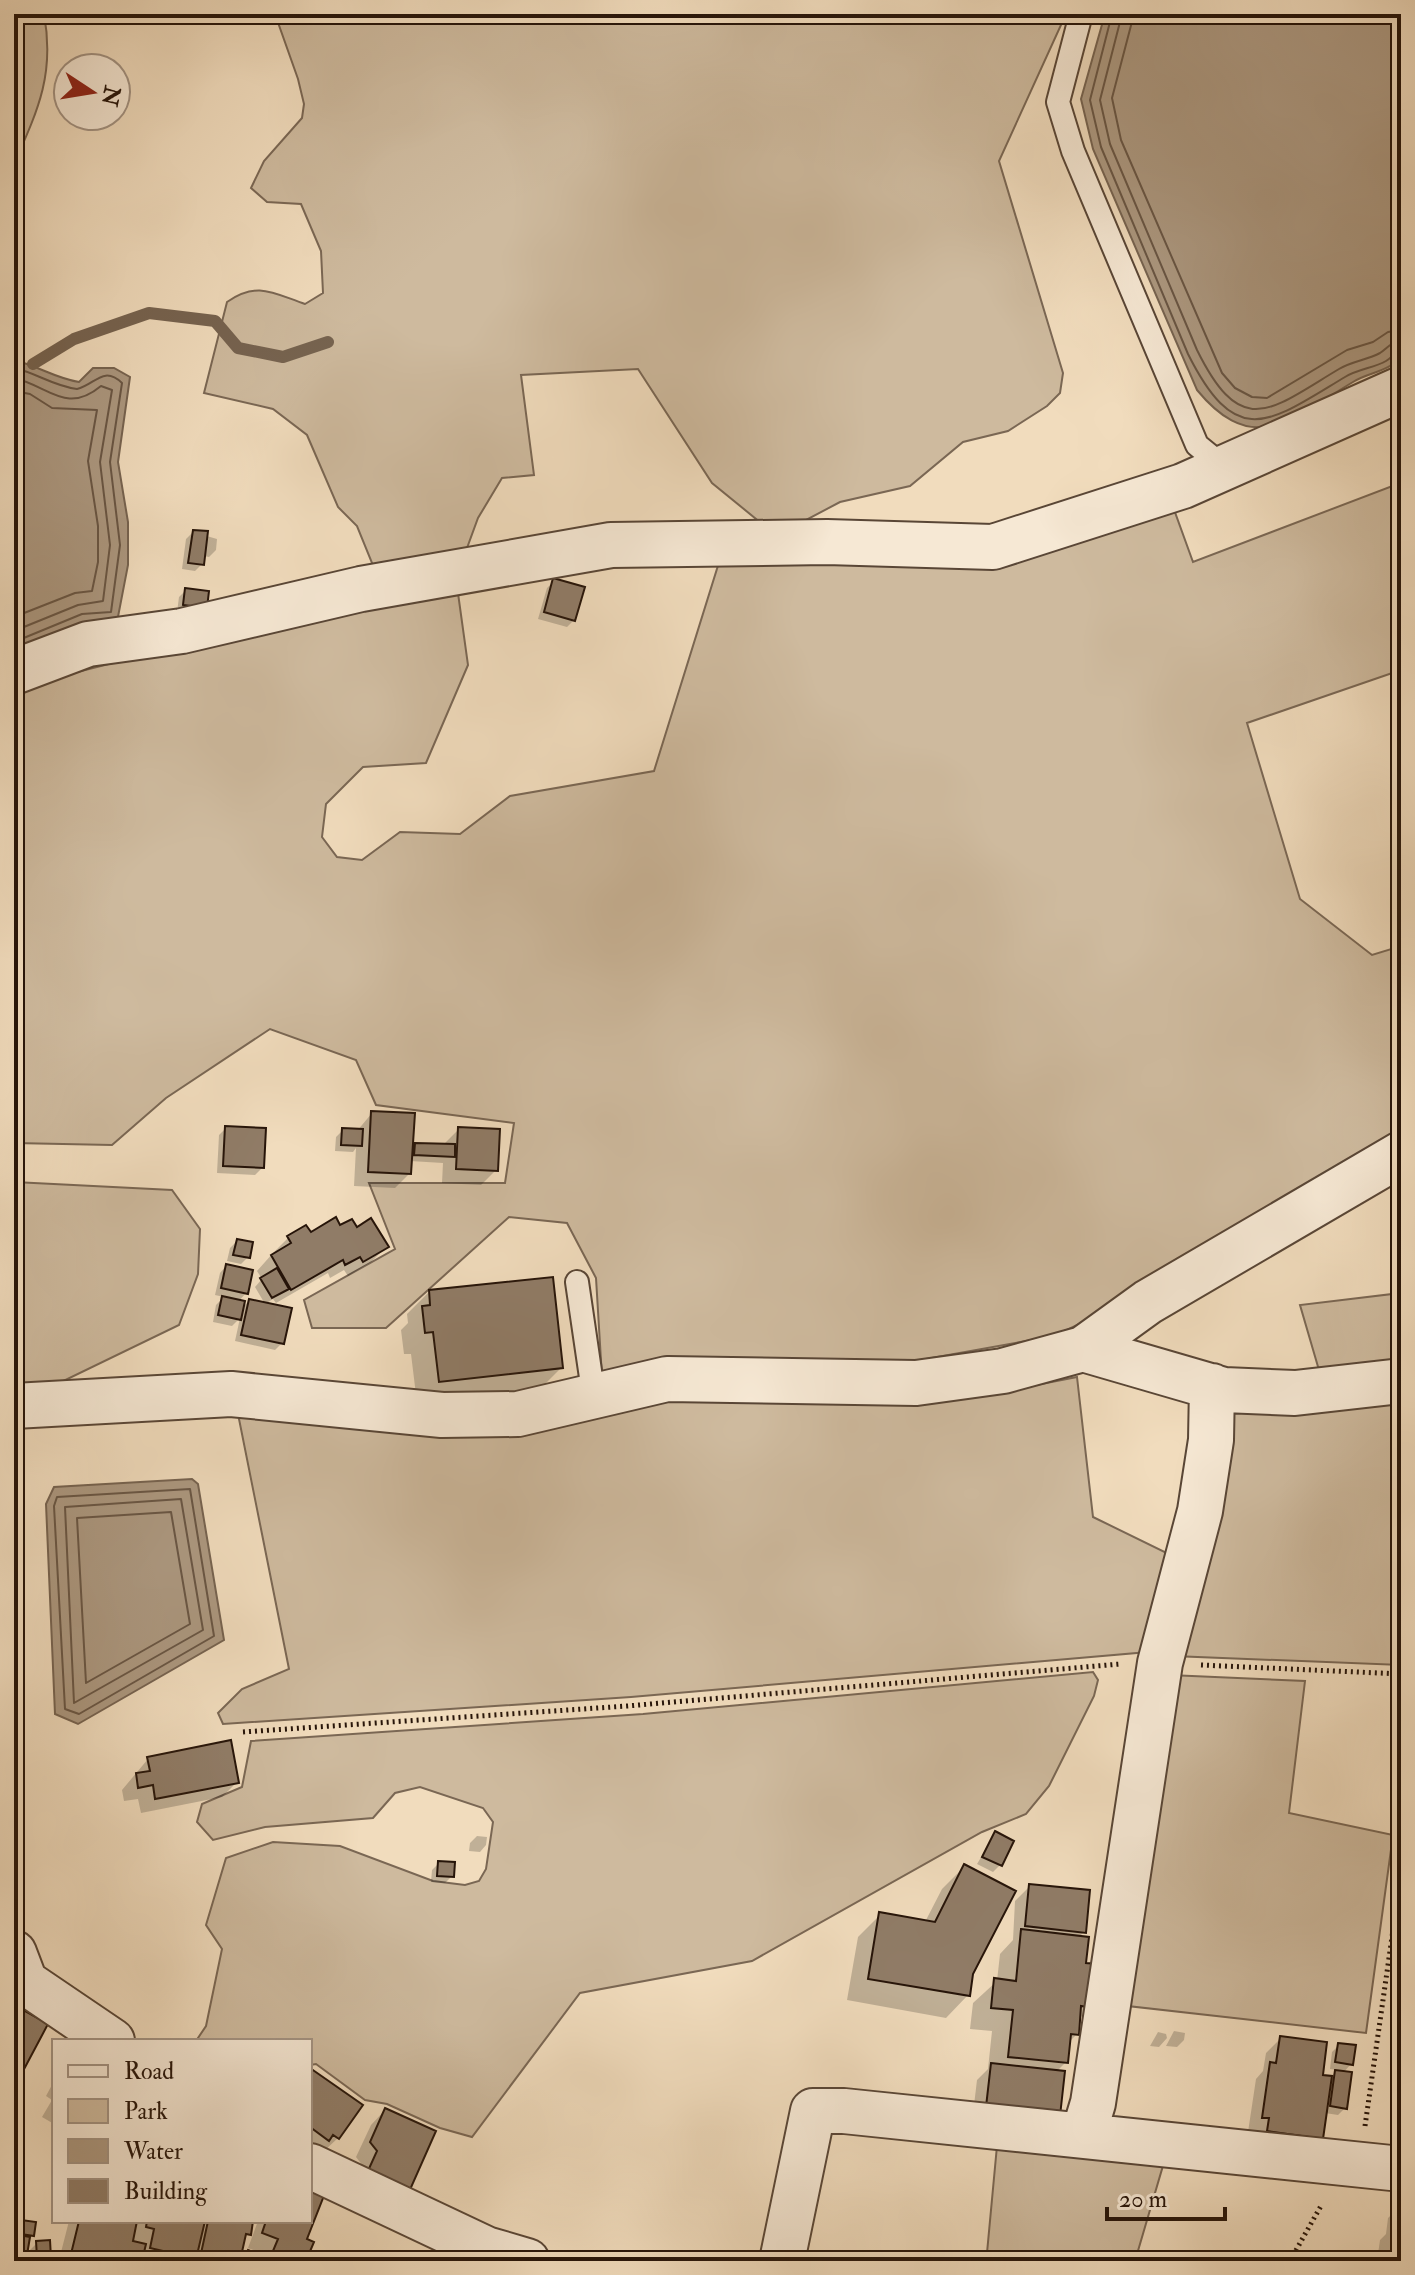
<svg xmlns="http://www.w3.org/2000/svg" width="1415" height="2275" viewBox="0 0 1415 2275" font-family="'IM FELL Double Pica',serif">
  <rect width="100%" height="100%" fill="#f1dcbd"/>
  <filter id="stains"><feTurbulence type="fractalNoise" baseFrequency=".0025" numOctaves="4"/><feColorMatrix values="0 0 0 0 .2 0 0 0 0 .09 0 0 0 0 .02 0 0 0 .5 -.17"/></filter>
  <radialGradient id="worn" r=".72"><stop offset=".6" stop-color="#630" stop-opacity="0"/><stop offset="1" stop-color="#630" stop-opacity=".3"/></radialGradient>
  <path fill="#ceba9e" stroke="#7a6754" stroke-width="2" d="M14,14H44C55,74 38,110 14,164Z
    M275,14H1066L999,161L1063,373L1060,393L1047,406L1008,431L963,442L910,486L840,502L791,528L761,523L712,483L638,369L521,375L534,475L502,478L478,518L467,548L394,573L374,568L357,526L338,507L307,435L273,409L204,393L227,302C257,281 273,293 305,304L323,293L321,251L301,204L267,202L251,188L264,161L302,118L304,104L298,79Z
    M1395,485H1401V670L1247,723L1300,899L1372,955L1401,946V1142L1107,1311L1054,1336L887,1366L602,1377L596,1278L567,1223L509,1217L386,1328H312L304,1300L395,1249L369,1183H505L514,1123L376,1105L356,1060L270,1029L166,1098L112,1145L14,1143V688L271,623L457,586L468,665L426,763L363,767L326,804L322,837L337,857L362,860L400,832L460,834L510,796L654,771L721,556L1172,504L1193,562Z
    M14,1182L172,1190L200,1229L198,1274L179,1325L51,1387H14Z
    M1401,1293V1369L1321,1377L1300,1305Z
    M1077,1377L1093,1517L1179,1559L1148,1652L631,1697L223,1724L218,1713L242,1689L289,1669L237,1409L672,1396L1000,1392Z
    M1401,1402V1665L1173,1656L1220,1406Z
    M1093,1672L1098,1680L1094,1696L1049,1786L1026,1814L982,1832L752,1961L580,1993L472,2137L440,2128L387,2104L365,2100L316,2064L310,2065V2041H196L206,2026L222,1949L206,1925L226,1858L273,1842L340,1846L433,1881L465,1885L479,1881L486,1869L493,1822L483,1808L420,1787L395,1793L373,1818L265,1827L213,1840L197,1822L202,1804L242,1787L251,1741L643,1714Z
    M1169,1675L1305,1681L1289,1813L1393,1835L1366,2033L1119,2005Z
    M998,2135L1167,2152L1135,2261H1040L987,2253Z"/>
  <path fill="#ac9880" stroke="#766350" stroke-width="2" d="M1105,14H1401V356C1388,373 1371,371 1353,382C1292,418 1254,459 1197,390L1093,149L1081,99Z
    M14,360C38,366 55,378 79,382L93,368H114L130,377L118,462L128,522V565L117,622H84L14,651Z
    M192,1479L198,1484L224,1640L78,1724L55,1714L46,1504L54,1487Z"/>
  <path fill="#0003" d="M193,532L217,539L216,550L209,557L203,556L202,564L195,571L182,569L186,539Z
    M554,581L574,620L567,627L538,619L547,588Z
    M186,590L206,607L177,612L179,597Z
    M372,1113L411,1149L416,1145L444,1144L459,1129L496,1170L481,1185L442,1183L443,1163L410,1161V1173L395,1188L354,1186L356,1148L353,1152L335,1151L336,1137L343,1130L357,1131Z
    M226,1128L262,1168L255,1175L217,1173L219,1135Z
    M339,1228L356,1230L386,1247L371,1262L348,1276L344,1270L330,1278L328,1273L276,1303L273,1299L265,1304L255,1287L262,1279L257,1271L273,1253L288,1238Z
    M237,1241L248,1257L241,1264L227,1261L230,1248Z
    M226,1266L246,1293L238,1302L241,1309L249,1301L282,1343L275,1350L235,1341L240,1318L232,1326L213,1322L216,1305L224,1297L215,1295L220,1273Z
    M429,1292L561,1368L539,1390L417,1403L411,1354H404L401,1330L408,1323L407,1314Z
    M148,1759L237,1782L222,1797L141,1813L138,1799L124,1801L122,1790Z
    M995,1834L1000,1865L993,1872L977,1864Z
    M477,1836L487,1837L486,1845L480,1852L469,1851L470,1843Z
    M439,1863L452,1876L445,1883L431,1882L432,1870Z
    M964,1867L968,1995L946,2018L847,2000L858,1937L880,1915L925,1922L942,1889Z
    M1030,1886L1084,1932L1078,1938L1091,2007L1078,2020L1077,2034L1068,2043L1066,2062L1056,2072L972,2122L977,2080L988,2069L992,2031L970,2029L973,2003L997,1981L1000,1954L1013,1940L1015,1901Z
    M1174,2031L1185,2033L1184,2040L1177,2047L1166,2046Z
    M1158,2032L1166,2034L1167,2038L1159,2047L1150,2046Z
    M1281,2038L1320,2076L1330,2078L1338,2070L1330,2069L1332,2052L1339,2045L1351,2064L1343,2073L1345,2108L1338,2115L1325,2113L1321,2138L1306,2153L1248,2132L1256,2079L1263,2071L1266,2053Z
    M310,2071L338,2138L323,2152H310Z
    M54,2081V2124L42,2117L52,2100L46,2096Z
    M385,2110L392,2205L354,2188L363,2166L356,2157L371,2125Z
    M322,2194L304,2240L311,2243L304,2261H240L248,2253L263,2258L264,2254L248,2248L258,2221H310Z
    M1401,2205V2261H1383L1384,2255L1378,2254L1380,2240L1386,2234L1388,2218Z
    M69,2221L135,2223L250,2221L238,2261H56L59,2260Z
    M48,2242L49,2261H30V2250L37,2243Z"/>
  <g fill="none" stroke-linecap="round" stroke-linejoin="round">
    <path stroke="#695644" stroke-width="2" d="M1112,14L1090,100L1101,147L1188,354C1237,452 1270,422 1345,377C1358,369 1374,368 1386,361C1393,357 1392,353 1401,352
      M1122,14L1100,100L1110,144L1197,350C1242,441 1270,410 1339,369C1352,361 1367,360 1380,353C1388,348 1390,342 1401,342
      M1134,14L1112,98L1121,140L1222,373L1235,388L1252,397L1267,398L1347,350L1373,342L1388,332L1401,330
      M14,368C37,373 53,386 77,389C95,385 103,365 122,383L110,462L120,545L111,612L82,614L14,642
      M14,378C49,386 66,415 101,386L112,390L100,462L110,545L103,601L78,605L14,631
      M14,391L30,394L52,408L97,410L88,461L98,526V562L92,591L75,593L14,617
      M190,1489L214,1636L79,1714L65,1709L54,1506L57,1497Z
      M181,1499L203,1630L74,1703L65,1507Z
      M171,1512L190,1624L86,1683L77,1518Z"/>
    <path stroke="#766350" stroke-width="12" d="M33,364L74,339L149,313L215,321L238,348L283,357L328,342"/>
  </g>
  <path fill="#907c67" stroke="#261409" stroke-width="2" d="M193,530L208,531L204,565L188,563Z
    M553,578L585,587L575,621L544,612Z
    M185,588L209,591L207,608L183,605Z
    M371,1111L415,1113L411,1174L368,1172Z
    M225,1126L266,1128L264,1168L223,1166Z
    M458,1127L500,1129L498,1171L456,1169Z
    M342,1128L363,1129L362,1146L341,1145Z
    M415,1143L455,1144V1157L414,1155Z
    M336,1217L340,1225L352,1219L357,1227L371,1218L389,1247L363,1262L360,1257L345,1265L343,1260L291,1290L271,1255L291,1243L287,1236L306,1225L311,1232Z
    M237,1239L253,1242L250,1258L233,1255Z
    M226,1264L253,1270L248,1294L221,1288Z
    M277,1268L289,1289L272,1298L260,1278Z
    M553,1277L563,1368L439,1382L433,1332L425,1333L422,1306L430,1305L429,1290Z
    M222,1296L245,1301L241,1320L218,1315Z
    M249,1299L292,1308L284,1344L241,1335Z
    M231,1740L239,1783L155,1799L153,1785L138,1788L136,1773L150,1771L147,1757Z
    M995,1831L1014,1841L1002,1866L982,1857Z
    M438,1861L455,1862L454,1877L437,1876Z
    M964,1864L1016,1891L973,1974L970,1996L868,1979L879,1912L935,1922Z
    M1029,1884L1090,1890L1086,1933L1025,1926Z
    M1021,1929L1089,1937L1086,1963L1098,1964L1093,2008L1081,2006L1079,2035L1071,2034L1068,2063L1008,2057L1013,2010L991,2008L994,1978L1016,1981Z
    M14,2005L48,2024L14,2088Z
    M1280,2036L1327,2042L1323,2075L1332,2076L1323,2139L1267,2131L1269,2118H1262L1270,2062L1276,2063Z
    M1338,2043L1356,2045L1353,2065L1335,2062Z
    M991,2063L1065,2071L1060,2116L986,2107Z
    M310,2068L363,2105L339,2139L333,2135L329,2141L310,2127Z
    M1335,2070L1352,2072L1347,2109L1330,2106Z
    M385,2108L436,2131L409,2192L367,2173L377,2151L370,2142Z
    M310,2185L325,2193L307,2239L314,2242L306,2261L270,2258L278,2239L262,2233L266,2221H310Z
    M1401,2209V2261H1386H1395L1398,2241L1392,2240L1394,2223H1399Z
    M14,2219L36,2222L34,2236L14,2233Z
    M79,2221H137L133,2241L146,2244L142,2261L77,2258L71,2254Z
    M147,2221H205L197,2255L189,2253V2257L150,2248L154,2229L146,2227Z
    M208,2221H253L251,2235L246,2234L240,2261L200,2258Z
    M14,2234L30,2237L26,2261H14Z
    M50,2240L51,2258H37L36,2241Z
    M248,2250L270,2259L269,2261H244Z"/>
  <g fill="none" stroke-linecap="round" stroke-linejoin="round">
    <defs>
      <path id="lane" d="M1080,18L1058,102L1073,151L1197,445L1224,467
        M577,1282L594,1398"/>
      <path id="street" d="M14,672L88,644L182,631L361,589L611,545L827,542L993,547L1183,486L1401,389
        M1083,1349L1224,1390L1295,1393L1401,1381
        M14,1406L231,1394L442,1415L518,1414L667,1379L916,1383L1003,1371L1083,1349L1148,1302L1401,1154
        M14,1953L25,1982L112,2041
        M1084,2133L1093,2103L1160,1663L1200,1511L1211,1440L1212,1386
        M310,2166L486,2249L527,2261
        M782,2261L813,2111H844L1401,2169"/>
    </defs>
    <use href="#lane" stroke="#594636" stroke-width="26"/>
    <use href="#street" stroke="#594636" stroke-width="48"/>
    <path stroke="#261409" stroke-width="5" stroke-dasharray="2 4" stroke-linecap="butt" d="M1201,1665L1401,1674
      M243,1732L627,1706L1120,1664
      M1365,2126L1401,1874
      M1290,2261L1322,2204"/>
    <use href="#lane" stroke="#f6e8d4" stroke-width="22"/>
    <use href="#street" stroke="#f6e8d4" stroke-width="44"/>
  </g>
  <rect width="1415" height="2275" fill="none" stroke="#f1dcbd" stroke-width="48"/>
  <rect x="16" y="16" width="1383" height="2243" fill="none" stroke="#261409" stroke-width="4"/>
  <rect x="24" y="24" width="1367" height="2227" fill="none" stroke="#261409" stroke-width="2"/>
  <rect x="52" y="2039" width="260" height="184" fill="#f6e8d4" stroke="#a39383" stroke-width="2"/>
  <rect x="68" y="2065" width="40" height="12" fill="#f6e8d4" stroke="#a39383" stroke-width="2"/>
  <text x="124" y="2079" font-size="24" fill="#261409">Road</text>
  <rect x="68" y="2099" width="40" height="24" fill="#ceba9e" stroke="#a39383" stroke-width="2"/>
  <text x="124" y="2119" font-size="24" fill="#261409">Park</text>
  <rect x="68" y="2139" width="40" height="24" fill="#ac9880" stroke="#a39383" stroke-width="2"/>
  <text x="124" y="2159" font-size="24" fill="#261409">Water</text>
  <rect x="68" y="2179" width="40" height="24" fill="#907c67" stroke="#a39383" stroke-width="2"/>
  <text x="124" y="2199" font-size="24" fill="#261409">Building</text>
  <g transform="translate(92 92) rotate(102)"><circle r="38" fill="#f6e8d4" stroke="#a39383" stroke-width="2"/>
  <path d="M0-6L14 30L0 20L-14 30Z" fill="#8f2418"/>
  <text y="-12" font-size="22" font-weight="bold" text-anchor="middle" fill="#261409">N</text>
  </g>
  <path d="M1107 2207v12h118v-12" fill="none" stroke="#261409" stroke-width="4"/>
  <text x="1119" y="2207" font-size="24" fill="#261409" stroke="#f6e8d4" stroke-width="6" paint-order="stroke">20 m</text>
  <rect width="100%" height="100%" filter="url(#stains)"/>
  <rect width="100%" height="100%" fill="url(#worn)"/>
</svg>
